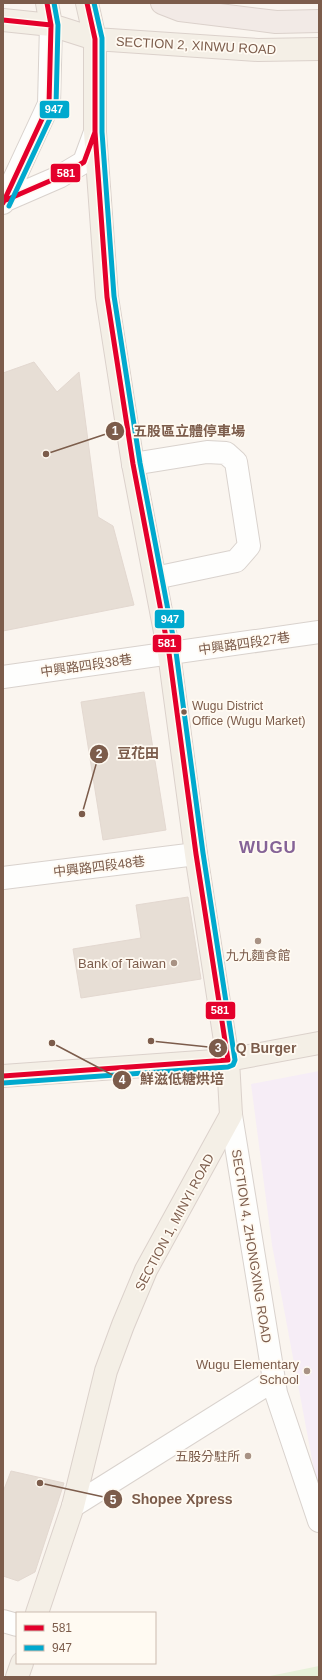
<svg xmlns="http://www.w3.org/2000/svg" width="322" height="1680" viewBox="0 0 322 1680" font-family="Arial,'Noto Sans TC',sans-serif">
  <rect width="100%" height="100%" fill="#faf5ef"/>
  <path fill="#f6edf6" d="M319,1071V1497L272,1245L251,1084Z"/>
  <path fill="#e7f1d9" d="M319,1666V1677H270V1676Z"/>
  <path fill="#e7ded5" stroke="#e3d8d0" d="M34,362L57,392L79,372L98,517L113,526L134,605L3,631V373Z
    M144,692L166,830L103,840L81,702Z
    M188,897L201,979L81,998L73,949L141,938L136,905Z
    M11,1471L64,1483L35,1572L18,1581L3,1576V1492Z"/>
  <g fill="none" stroke-linecap="round" stroke-linejoin="round">
    <defs>
      <path id="minor" d="M6,200L59,177L84,162L95,132
        M3,203L49,104L51,25
        M133,464L207,452L226,453L236,462L249,546L236,561L155,578
        M3,677L319,632
        M3,878L196,854
        M274,1380L276,1393L319,1521
        M73,1506L274,1380L231,1115
        M3,1621L17,1625"/>
      <path id="major" d="M47,3L51,25
        M3,20L51,25L95,39L258,50L319,49
        M3,1076L228,1060L319,1043
        M37,1613L73,1506L106,1371L123,1325L146,1270L231,1115L228,1060L196,854L169,653L133,464L107,297L95,132V39L87,3
        M17,1677L22,1663"/>
      <path id="highway" d="M162,3L180,10L276,22L319,21"/>
    </defs>
    <use href="#minor" stroke="#d9d2cd" stroke-width="24"/>
    <use href="#major" stroke="#dbd1cb" stroke-width="24"/>
    <use href="#highway" stroke="#dbd1cb" stroke-width="24"/>
    <use href="#minor" stroke="#fefefd" stroke-width="22"/>
    <use href="#major" stroke="#f4efe6" stroke-width="22"/>
    <use href="#highway" stroke="#f2eae6" stroke-width="22"/>
    <defs>
      <path id="bus-1" d="M3,20L51,25
        M6,200L59,177L84,162L95,132V120
        M3,203L49,104L51,25L47,3
        M3,1076L228,1060L196,854L169,653L133,464L107,297L95,132V39L87,3"/>
      <path id="bus-2" d="M9,206L56,106L58,25L54,3
        M3,1083L228,1067L233,1065L235,1060L203,853L176,652L140,463L114,296L102,132V38L94,3"/>
    </defs>
    <use href="#bus-1" stroke="#fffaf2" stroke-width="8"/>
    <use href="#bus-2" stroke="#fffaf2" stroke-width="8"/>
    <use href="#bus-1" stroke="#e4002b" stroke-width="5"/>
    <use href="#bus-2" stroke="#00a9ce" stroke-width="5"/>
  </g>
  <circle fill="#7c5c4b" stroke="#fffaf2" stroke-width="1.5" cx="184" cy="712" r="3.5"/>
  <g fill="#a89284" stroke="#fffaf2" stroke-width="1.5">
    <circle cx="258" cy="941" r="4"/>
    <circle cx="174" cy="963" r="4"/>
    <circle cx="307" cy="1371" r="4"/>
    <circle cx="248" cy="1456" r="4"/>
  </g>
  <g text-anchor="middle" stroke-width="3.5" stroke-linejoin="round" paint-order="stroke">
    <g font-size="12" fill="#7c5c4b" stroke="#fffaf2" text-anchor="start">
      <text x="192" y="710">Wugu District<tspan x="192" dy="15">Office (Wugu Market)</tspan></text>
    </g>
    <g font-size="13" fill="#7c5c4b" stroke="#fffaf2">
      <text transform="translate(196 45) rotate(3)" y="5">SECTION 2, XINWU ROAD</text>
      <text transform="translate(244 643) rotate(-8)" y="5">中興路四段27巷</text>
      <text transform="translate(86 665) rotate(-8)" y="5">中興路四段38巷</text>
      <text transform="translate(99 866) rotate(-7)" y="5">中興路四段48巷</text>
      <text transform="translate(174 1222) rotate(-62)" y="5">SECTION 1, MINYI ROAD</text>
      <text transform="translate(252 1246) rotate(81)" y="5">SECTION 4, ZHONGXING ROAD</text>
    </g>
    <g font-size="13" fill="#7c5c4b" stroke="#fffaf2" text-anchor="end">
      <text x="258" y="960" text-anchor="middle">九九麵食館</text>
      <text x="166" y="968">Bank of Taiwan</text>
      <text x="299" y="1369">Wugu Elementary<tspan x="299" dy="15">School</tspan></text>
      <text x="240" y="1461">五股分駐所</text>
    </g>
    <g font-size="17" font-weight="bold" letter-spacing="1" fill="#856397" stroke="#fffaf2">
      <text x="268" y="853">WUGU</text>
    </g>
  </g>
  <path fill="none" stroke="#7c5c4b" stroke-width="1.5" d="M46 454L115 431M82 814L99 754M151 1041L218 1048M52 1043L122 1080M40 1483L113 1499"/>
  <g fill="#7c5c4b" stroke="#fffaf2" stroke-width="1.5">
    <circle cx="46" cy="454" r="4"/>
    <circle cx="82" cy="814" r="4"/>
    <circle cx="151" cy="1041" r="4"/>
    <circle cx="52" cy="1043" r="4"/>
    <circle cx="40" cy="1483" r="4"/>
    <circle cx="115" cy="431" r="10"/>
    <circle cx="99" cy="754" r="10"/>
    <circle cx="218" cy="1048" r="10"/>
    <circle cx="122" cy="1080" r="10"/>
    <circle cx="113" cy="1499" r="10"/>
  </g>
  <g font-size="12" text-anchor="middle" font-weight="bold" fill="#fff">
    <text x="115" y="435">1</text>
    <text x="99" y="758">2</text>
    <text x="218" y="1052">3</text>
    <text x="122" y="1084">4</text>
    <text x="113" y="1504">5</text>
  </g>
  <g font-size="14" text-anchor="middle" font-weight="bold" fill="#7c5c4b" stroke="#fffaf2" stroke-width="3.5" stroke-linejoin="round" paint-order="stroke">
    <text x="189" y="436">五股區立體停車場</text>
    <text x="138" y="758">豆花田</text>
    <text x="266" y="1053">Q Burger</text>
    <text x="182" y="1084">鮮滋低糖烘培</text>
    <text x="182" y="1504">Shopee Xpress</text>
  </g>
  <g stroke="#fffaf2" stroke-width="1.5">
    <rect x="39" y="100" width="31" height="19" rx="4" fill="#00a9ce"/>
    <rect x="50" y="163" width="31" height="20" rx="4" fill="#e4002b"/>
    <rect x="154" y="609" width="31" height="20" rx="4" fill="#00a9ce"/>
    <rect x="152" y="634" width="30" height="19" rx="4" fill="#e4002b"/>
    <rect x="205" y="1001" width="31" height="19" rx="4" fill="#e4002b"/>
  </g>
  <g font-size="11" text-anchor="middle" font-weight="bold" fill="#fff">
    <text x="54" y="113">947</text>
    <text x="66" y="177">581</text>
    <text x="170" y="623">947</text>
    <text x="167" y="647">581</text>
    <text x="220" y="1014">581</text>
  </g>
  <rect width="322" height="1680" fill="none" stroke="#7c5c4b" stroke-width="8"/>
  <rect x="16" y="1612" width="140" height="52" fill="#fffaf2" stroke="#cbbbaf"/>
  <rect x="24" y="1625" width="20" height="6" fill="#e4002b" stroke="#cbbbaf"/>
  <text x="52" y="1632" font-size="12" fill="#7c5c4b">581</text>
  <rect x="24" y="1645" width="20" height="6" fill="#00a9ce" stroke="#cbbbaf"/>
  <text x="52" y="1652" font-size="12" fill="#7c5c4b">947</text>
</svg>
